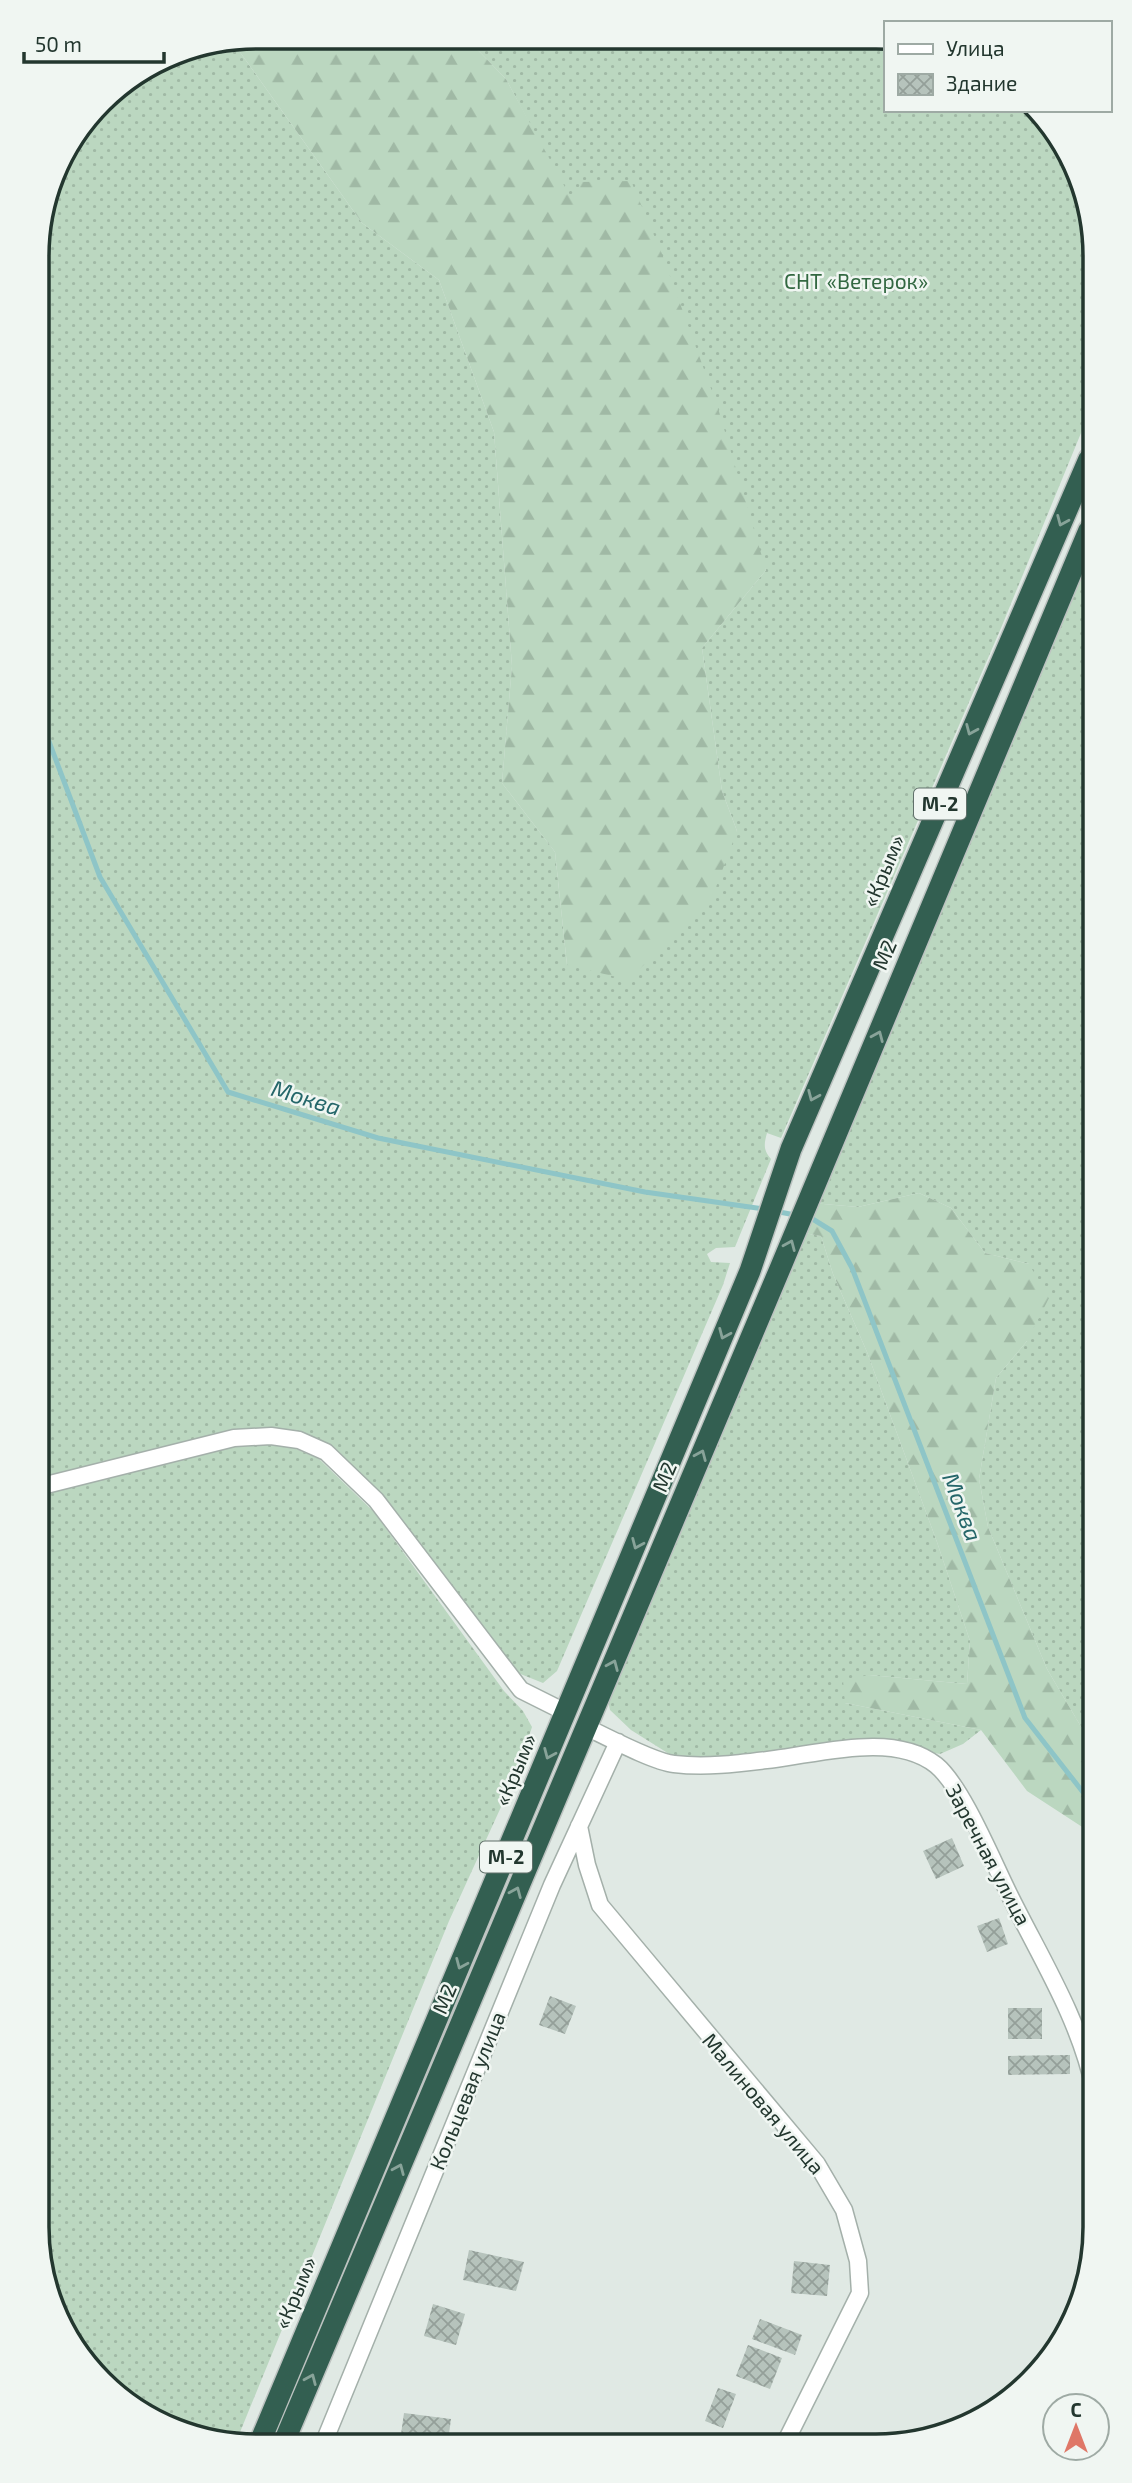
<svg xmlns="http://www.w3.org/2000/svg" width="1132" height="2483" viewBox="0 0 1132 2483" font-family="'Exo 2',sans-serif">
  <defs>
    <pattern id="grass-dots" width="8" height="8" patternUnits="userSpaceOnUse" patternTransform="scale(1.75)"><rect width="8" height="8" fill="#bbd7c0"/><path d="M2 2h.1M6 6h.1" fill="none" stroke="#a0b9a5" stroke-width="1.8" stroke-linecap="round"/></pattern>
    <pattern id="forest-firs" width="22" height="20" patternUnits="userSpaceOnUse" patternTransform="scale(1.75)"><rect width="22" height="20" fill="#bbd7c0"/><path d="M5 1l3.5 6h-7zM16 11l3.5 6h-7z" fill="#a0b9a5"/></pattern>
    <pattern id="building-cross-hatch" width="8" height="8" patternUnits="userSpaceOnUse" patternTransform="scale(1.75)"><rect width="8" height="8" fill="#b6c3bc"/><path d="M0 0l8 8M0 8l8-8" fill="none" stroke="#949f99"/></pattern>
  </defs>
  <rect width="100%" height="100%" fill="#e0e9e4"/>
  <path fill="url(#grass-dots)" d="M466,38L885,41V110H1037L1059,134L1088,199V416L1001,628L781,1138L767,1133C764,1144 763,1150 771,1159L735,1247L716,1248L707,1254L711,1262L730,1263L723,1285L557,1671L543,1683L518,1673L462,1598L354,1467L330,1445L305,1434L280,1430L42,1479L37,241L60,159L111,91L172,53L232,41L362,223L439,280L494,432L512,666L502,783L555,852L567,965L737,831L722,791L702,648L766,570L506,79Z
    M1089,527L1093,1747L1047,1669L988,1527L979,1479L996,1378L1027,1341L1029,1264L985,1253L951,1208L919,1193L858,1207L812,1203Z
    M798,1232L821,1236L833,1274L867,1352L937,1542L970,1641L967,1684L869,1675L845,1703L981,1730L963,1744L940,1754L906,1748L716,1763L674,1757L631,1730L610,1710L605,1687Z
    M267,1443L287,1445L319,1459L374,1512L504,1691L523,1711L532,1727L517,1772L449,1921L236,2442H213L111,2392L73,2349L44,2284L42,1494L235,1445Z"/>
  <path fill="url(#forest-firs)" d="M256,37L466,38L506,79L572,200L582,182L631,181L662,254L717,405L766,570L702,648L722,791L737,831L713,895L629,980L567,965L555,852L502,783L512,666L494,432L439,280L362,223L232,41Z
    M919,1193L951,1208L985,1253L1029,1264L1049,1298L1027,1341L996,1378L979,1479L988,1527L1047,1669L1093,1747V1834L1027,1791L981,1730L845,1703L843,1680L869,1675L967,1684L970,1641L937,1542L867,1352L833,1274L821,1236L798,1232L812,1203L858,1207Z"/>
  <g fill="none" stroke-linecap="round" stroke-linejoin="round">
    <path stroke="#8ec5c7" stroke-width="5" d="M39,715L100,877L228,1092L378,1138L645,1192L764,1209
      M774,1211L790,1214
      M811,1218L832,1231L852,1268L1025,1718L1093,1805"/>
  </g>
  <path fill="url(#building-cross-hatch)" d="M952,1838L964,1866L936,1879L923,1851Z
    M999,1918L1008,1944L987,1952L977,1926Z
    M1094,1984V2016L1084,1988Z
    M550,1996L576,2006L565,2034L539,2025Z
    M1008,2008H1042V2039H1008Z
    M1070,2055V2074L1008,2075V2056Z
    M469,2250L524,2262L516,2291L463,2280Z
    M794,2261L830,2265L827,2296L791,2293Z
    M433,2304L465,2314L456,2345L424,2336Z
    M760,2319L802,2335L795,2355L752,2339Z
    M748,2345L782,2358L770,2389L736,2376Z
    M718,2388L736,2394L723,2428L705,2421Z
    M404,2413L451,2419L448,2441H400Z"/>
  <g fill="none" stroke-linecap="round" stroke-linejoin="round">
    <defs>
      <path id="street" d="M42,1486L234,1438L271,1436L299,1440L326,1452L376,1500L521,1690L565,1712
        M586,1727C607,1737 654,1762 674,1764C708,1768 742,1763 775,1759C822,1753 895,1732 936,1765C962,1786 993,1862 1009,1894C1040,1957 1079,2018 1094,2088
        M579,1826L587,1865L600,1905L817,2164L844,2210L858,2261L860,2293L787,2439
        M324,2442L552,1885L618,1742"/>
      <path id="highway" d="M260,2442L750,1271L791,1149L1089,459
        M284,2442L779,1271L1089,530"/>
    </defs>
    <use href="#street" stroke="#a4b0aa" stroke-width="19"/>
    <use href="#highway" stroke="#bdc3c1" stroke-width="24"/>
    <use href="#street" stroke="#fff" stroke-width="16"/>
    <use href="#highway" stroke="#335f51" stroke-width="21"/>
  </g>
  <defs><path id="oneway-chevron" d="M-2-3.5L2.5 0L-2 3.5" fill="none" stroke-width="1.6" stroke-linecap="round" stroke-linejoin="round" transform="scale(1.75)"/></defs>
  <g stroke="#88a399">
    <use href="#oneway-chevron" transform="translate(1062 521) rotate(113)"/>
    <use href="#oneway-chevron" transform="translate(971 730) rotate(113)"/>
    <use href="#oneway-chevron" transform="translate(878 1036) rotate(-67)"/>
    <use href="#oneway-chevron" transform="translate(813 1096) rotate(113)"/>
    <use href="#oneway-chevron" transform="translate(790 1245) rotate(-67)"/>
    <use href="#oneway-chevron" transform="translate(724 1334) rotate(113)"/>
    <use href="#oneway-chevron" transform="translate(701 1455) rotate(-67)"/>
    <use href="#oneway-chevron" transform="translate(637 1544) rotate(113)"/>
    <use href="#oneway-chevron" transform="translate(613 1665) rotate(-67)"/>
    <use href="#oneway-chevron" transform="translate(549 1754) rotate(113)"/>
    <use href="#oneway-chevron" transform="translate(516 1892) rotate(-67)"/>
    <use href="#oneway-chevron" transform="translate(461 1964) rotate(113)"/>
    <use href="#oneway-chevron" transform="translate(399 2169) rotate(-67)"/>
    <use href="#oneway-chevron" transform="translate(311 2379) rotate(-67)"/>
  </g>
  <g text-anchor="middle" stroke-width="5" stroke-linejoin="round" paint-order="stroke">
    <g fill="#f0f6f2" stroke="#60706a" stroke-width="2">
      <rect x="914" y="788.5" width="52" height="31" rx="5"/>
      <rect x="480" y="1841.5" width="52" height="31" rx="5"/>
    </g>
    <g font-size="19" font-weight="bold" fill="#23372f">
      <text x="940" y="811">М-2</text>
      <text x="506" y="1864">М-2</text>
    </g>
    <g font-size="21" fill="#326841" stroke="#f0f6f2">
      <text x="856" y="289">СНТ «Ветерок»</text>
    </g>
    <g font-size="21" fill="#23372f" stroke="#f0f6f2">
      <text transform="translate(884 871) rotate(-67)" y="7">«Крым»</text>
      <text transform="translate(885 955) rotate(-67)" y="7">М2</text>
      <text transform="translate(665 1477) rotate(-67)" y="7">М2</text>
      <text transform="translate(516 1770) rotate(-67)" y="7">«Крым»</text>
      <text transform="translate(988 1855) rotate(62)" y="7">Заречная улица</text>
      <text transform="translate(445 1999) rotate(-67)" y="7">М2</text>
      <text transform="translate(468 2091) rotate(-68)" y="7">Кольцевая улица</text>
      <text transform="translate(763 2104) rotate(50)" y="7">Малиновая улица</text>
      <text transform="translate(296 2293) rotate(-67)" y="7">«Крым»</text>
    </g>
    <g font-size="23" font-style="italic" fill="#25676a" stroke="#f0f6f2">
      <text transform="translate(306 1098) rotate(17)" y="8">Моква</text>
      <text transform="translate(962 1507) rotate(69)" y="8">Моква</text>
    </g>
  </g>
  <path d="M0 0H1132V2483H0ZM256 49H876A207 207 0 0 1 1083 256V2227A207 207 0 0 1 876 2434H256A207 207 0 0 1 49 2227V256A207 207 0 0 1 256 49Z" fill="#f0f6f2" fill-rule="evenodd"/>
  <path fill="none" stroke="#23372f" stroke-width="3.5" d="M256 49H876A207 207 0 0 1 1083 256V2227A207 207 0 0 1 876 2434H256A207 207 0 0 1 49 2227V256A207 207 0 0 1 256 49Z"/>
  <rect x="884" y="21" width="228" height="91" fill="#f0f6f2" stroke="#9eaaa4" stroke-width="2"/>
  <rect x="898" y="44" width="35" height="10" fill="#ffffff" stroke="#9eaaa4" stroke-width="2"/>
  <text x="946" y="56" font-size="21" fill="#23372f">Улица</text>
  <rect x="898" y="74" width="35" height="21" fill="url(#building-cross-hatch)" stroke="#9eaaa4" stroke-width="2"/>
  <text x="946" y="91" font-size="21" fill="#23372f">Здание</text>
  <g transform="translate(1076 2427)"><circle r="33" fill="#f0f6f2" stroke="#9eaaa4" stroke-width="2"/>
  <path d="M0-5L12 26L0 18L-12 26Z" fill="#df7767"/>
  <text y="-10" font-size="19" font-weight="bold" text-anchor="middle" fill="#23372f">С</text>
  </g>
  <path d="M24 52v10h140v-10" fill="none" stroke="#23372f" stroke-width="3.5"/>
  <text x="35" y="52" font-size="21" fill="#23372f" stroke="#f0f6f2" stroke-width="5" paint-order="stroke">50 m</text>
</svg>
